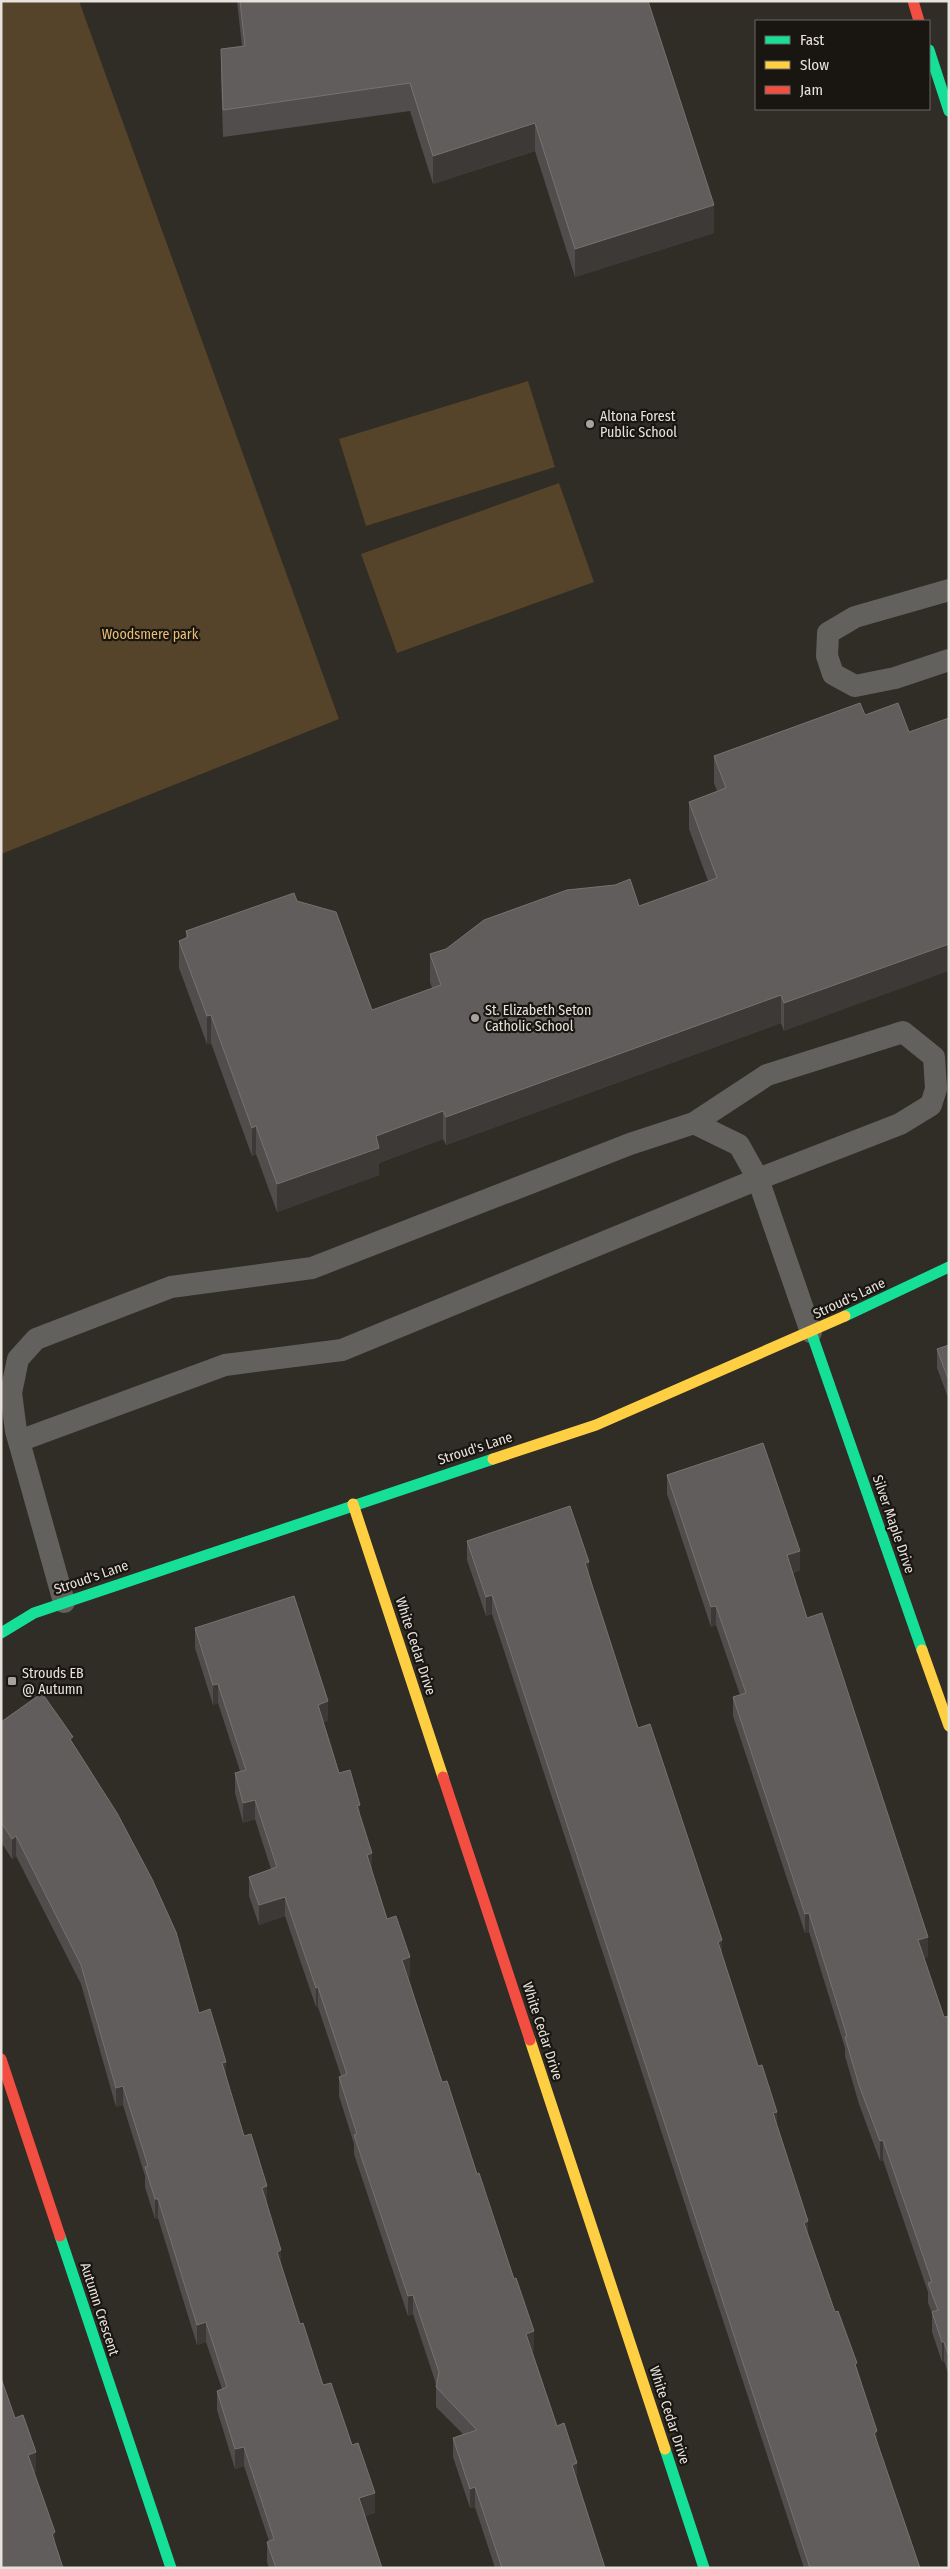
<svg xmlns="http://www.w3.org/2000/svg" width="950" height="2569" viewBox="0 0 950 2569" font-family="'Fira Sans Condensed',sans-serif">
  <rect width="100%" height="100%" fill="#302c26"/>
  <path fill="#554429" d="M1,1H79L339,719L1,854Z
    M528,381L555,467L366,526L339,439Z
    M559,483L594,582L397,653L361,554Z"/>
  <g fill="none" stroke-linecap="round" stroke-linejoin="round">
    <path stroke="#62615e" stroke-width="22" d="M949,590L855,617L828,633L827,656L833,674L855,686L895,678L949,660
      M19,1441L225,1365L342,1350L758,1179L900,1124L931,1105L936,1089L934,1057L903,1032L767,1075L694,1123
      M64,1602L16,1431L11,1393L18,1359L36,1339L171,1287L312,1268L630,1144L694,1123L739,1145L758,1179L811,1332"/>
    <path stroke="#16e098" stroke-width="11" d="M929,50L949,111
      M845,1316L949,1267
      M811,1332L922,1650
      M1,1633L34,1613L493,1459
      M60,2236L171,2568
      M665,2449L704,2568"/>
    <path stroke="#ffcf43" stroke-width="11" d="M493,1459L596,1425L845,1316
      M353,1504L443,1777
      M922,1650L949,1726
      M530,2040L665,2449"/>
    <path stroke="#f24e42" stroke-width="11" d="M913,1L919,21
      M443,1777L530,2040
      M1,2059L60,2236"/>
  </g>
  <path fill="#514d4d" d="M237,1H648L714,233L575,277L535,151L433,184L410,111L223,137L221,77V49L242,46Z
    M860,703L784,1031L781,1023L446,1145L443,1139L379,1163V1175L277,1212L256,1154L252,1156L211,1043L207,1044L179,968V941L186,938V931L297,901L372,1010L432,988L430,982V954L639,906L708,881L689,829V802L717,791L714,783V756Z
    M949,1345V1400L937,1368V1349Z
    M667,1475L800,1570L793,1573L807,1618L928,1957L924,1958L944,2017L949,2016V2376L944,2361L942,2362L932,2332V2313L928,2303V2292L883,2160L880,2161L859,2104L845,2056V2048L809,1932L805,1933L733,1716V1697L740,1695L716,1625L711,1627L667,1494Z
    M467,1541L589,1578L638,1728L722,1956L777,2126L808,2236L835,2312L857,2369L877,2442L920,2568H804L492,1614L486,1616L467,1560Z
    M195,1628L328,1721L323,1722L339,1773L360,1816L372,1872L387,1919L410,1977H408L442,2082L534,2351H532L557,2426L577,2481L605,2568H495L475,2507L470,2508L453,2457V2438L463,2434L436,2407V2384L413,2314L408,2316L354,2154V2144L339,2096V2077L341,2076L318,2007H316L285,1916L259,1925L249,1896V1877L271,1869L255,1819L243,1823L235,1793V1773L240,1771L218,1703L213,1705L195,1648Z
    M1,1722L73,1744L199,2013L226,2079L244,2136L267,2205L281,2265L300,2324L323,2385L352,2445L375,2513L365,2516L382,2568H269L267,2562V2542L269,2541L244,2466L235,2469L217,2410V2391L222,2389L206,2342L197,2345L158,2218L155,2219L145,2187V2176L123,2105L116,2107L81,1984L16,1856L12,1859L1,1842Z"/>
  <path fill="#3d3937" d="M535,123V151L433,184V156Z
    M714,205V233L575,277V249Z
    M949,944V971L784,1031V1003Z
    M781,995V1023L446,1145V1117Z
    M211,1015V1043L207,1044V1016Z
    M443,1111V1139L379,1163V1175L277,1212V1184L376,1136Z
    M256,1126V1154L252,1156V1128Z
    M800,1551V1570L787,1575V1555Z
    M589,1562V1581L585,1563Z
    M492,1595V1614L486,1616V1597Z
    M716,1606V1625L711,1627V1607Z
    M218,1684V1703L213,1705V1685Z
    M328,1701V1721L318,1724V1705Z
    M255,1800V1819L243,1823V1803Z
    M360,1805V1825L357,1806Z
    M16,1836V1856L12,1859V1839Z
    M372,1853V1873L367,1855Z
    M285,1897V1916L259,1925V1905Z
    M809,1913V1932L805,1933V1914Z
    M928,1937V1957L918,1960V1940Z
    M722,1940V1960L718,1942Z
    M410,1957V1977L402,1979V1960Z
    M318,1987V2007H316V1988Z
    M226,2062V2082L222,2063Z
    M123,2086V2105L116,2107V2088Z
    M777,2112V2131L773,2113Z
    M883,2140V2160L880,2161V2141Z
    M267,2186V2206L262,2188Z
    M155,2199H158V2218L155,2219Z
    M808,2221V2241L804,2223Z
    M281,2250V2270L277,2252Z
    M413,2295V2314L408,2316V2296Z
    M206,2322V2342L197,2345V2325Z
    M534,2331V2351L526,2353V2334Z
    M942,2342H944V2361L942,2362Z
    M877,2431V2451L874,2433Z
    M244,2447V2466L235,2469V2449Z
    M36,2452V2472L28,2474V2455Z
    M577,2463V2483L572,2465Z
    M475,2487V2507L470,2508V2489Z
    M375,2493V2513L359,2518V2498Z
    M55,2532V2552L52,2534Z"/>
  <path fill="#615d5c" stroke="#767270" d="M240,1H648L714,205L575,249L535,123L433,156L410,83L223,110L221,49L245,46Z
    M860,703L865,715L898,703L909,732L949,718V944L784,1003L781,995L446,1117L443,1111L376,1136L379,1148L277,1184L256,1126L252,1128L211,1015L207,1016L179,941L188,937L186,931L294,893L297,901L336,912L372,1010L441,985L430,954L446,949L484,920L567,890L615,885L630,879L639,906L717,878L689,802L726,788L714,756Z
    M949,1345V1381L937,1349Z
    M763,1443L800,1551L787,1555L807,1618L822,1613L928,1937L918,1940L944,2017L949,2016V2357L944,2342H942L932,2312L938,2310L928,2283L932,2282L883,2140L880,2141L859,2085L845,2037L847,2036L809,1913L805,1914L733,1697L746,1693L716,1606L711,1607L667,1475Z
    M570,1506L589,1562L585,1563L638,1728L650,1724L722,1940L718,1942L758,2066L762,2065L777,2112L773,2113L808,2221L804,2223L835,2312L838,2311L857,2363L855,2364L877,2431L874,2433L920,2568H810L492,1595L486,1597L467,1541Z
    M294,1596L328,1701L318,1705L339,1773L350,1770L360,1805L357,1806L372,1853L367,1855L387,1919L396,1916L410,1957L402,1960L442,2082L447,2081L477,2174L479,2173L514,2279L516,2278L534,2331L526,2334L557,2426L564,2423L577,2463L572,2465L605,2568H502L475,2487L470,2489L453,2438L477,2430L436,2387L439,2372L413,2295L408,2296L354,2135L357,2134L339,2077L347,2074L318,1987L316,1988L285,1897L259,1905L249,1877L277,1867L255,1800L243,1803L235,1773L246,1770L218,1684L213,1685L195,1628Z
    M42,1693L73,1737L70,1739L117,1813L152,1879L176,1932L199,2013L210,2009L226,2062L222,2063L244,2136L251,2134L267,2186L262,2188L281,2250L277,2252L300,2324L303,2323L323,2385L331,2383L352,2445L358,2443L375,2493L359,2498L382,2568H276L267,2542L274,2539L244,2447L235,2449L217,2391L227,2387L206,2322L197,2325L158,2199H155L145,2167L148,2166L123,2086L116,2088L81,1965L16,1836L12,1839L1,1822V1722Z
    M1,2378L15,2418L23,2415L36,2452L28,2455L55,2532L52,2534L63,2568H1Z"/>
  <g fill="#a7a29c" stroke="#191611" stroke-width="2">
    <circle cx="590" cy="424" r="5"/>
    <circle cx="475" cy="1018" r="5"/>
    <rect x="7" y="1676" width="10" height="10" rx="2.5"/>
  </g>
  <g text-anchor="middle" stroke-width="4.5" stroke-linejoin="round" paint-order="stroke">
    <g font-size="14" fill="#e7e2db" stroke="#191611" text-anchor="start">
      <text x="600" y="421">Altona Forest<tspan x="600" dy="16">Public School</tspan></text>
      <text x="485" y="1015">St. Elizabeth Seton<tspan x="485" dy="16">Catholic School</tspan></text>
      <text x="22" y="1678">Strouds EB<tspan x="22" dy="16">@ Autumn</tspan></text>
    </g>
    <g font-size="14" fill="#ecbe75" stroke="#191611">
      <text x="150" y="639">Woodsmere park</text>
    </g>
    <g font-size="14" fill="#e7e2db" stroke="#191611">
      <text transform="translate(849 1298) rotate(-25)" y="5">Stroud's Lane</text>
      <text transform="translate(475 1448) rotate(-18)" y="5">Stroud's Lane</text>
      <text transform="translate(894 1524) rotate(71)" y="5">Silver Maple Drive</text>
      <text transform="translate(91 1577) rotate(-19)" y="5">Stroud's Lane</text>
      <text transform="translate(416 1646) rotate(72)" y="5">White Cedar Drive</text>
      <text transform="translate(543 2031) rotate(72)" y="5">White Cedar Drive</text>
      <text transform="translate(100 2309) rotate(72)" y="5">Autumn Crescent</text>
      <text transform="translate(670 2415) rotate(72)" y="5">White Cedar Drive</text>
    </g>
  </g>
  <rect width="950" height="2569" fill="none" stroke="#e7e2db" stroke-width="5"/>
  <rect x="755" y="20" width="175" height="90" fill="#191611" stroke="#6b6862"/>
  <rect x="765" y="36" width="25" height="8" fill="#16e098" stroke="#6b6862"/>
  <text x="800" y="45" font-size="15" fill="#e7e2db">Fast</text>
  <rect x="765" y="61" width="25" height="8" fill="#ffcf43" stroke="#6b6862"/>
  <text x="800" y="70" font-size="15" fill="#e7e2db">Slow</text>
  <rect x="765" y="86" width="25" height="8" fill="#f24e42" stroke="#6b6862"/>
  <text x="800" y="95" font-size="15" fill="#e7e2db">Jam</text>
</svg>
